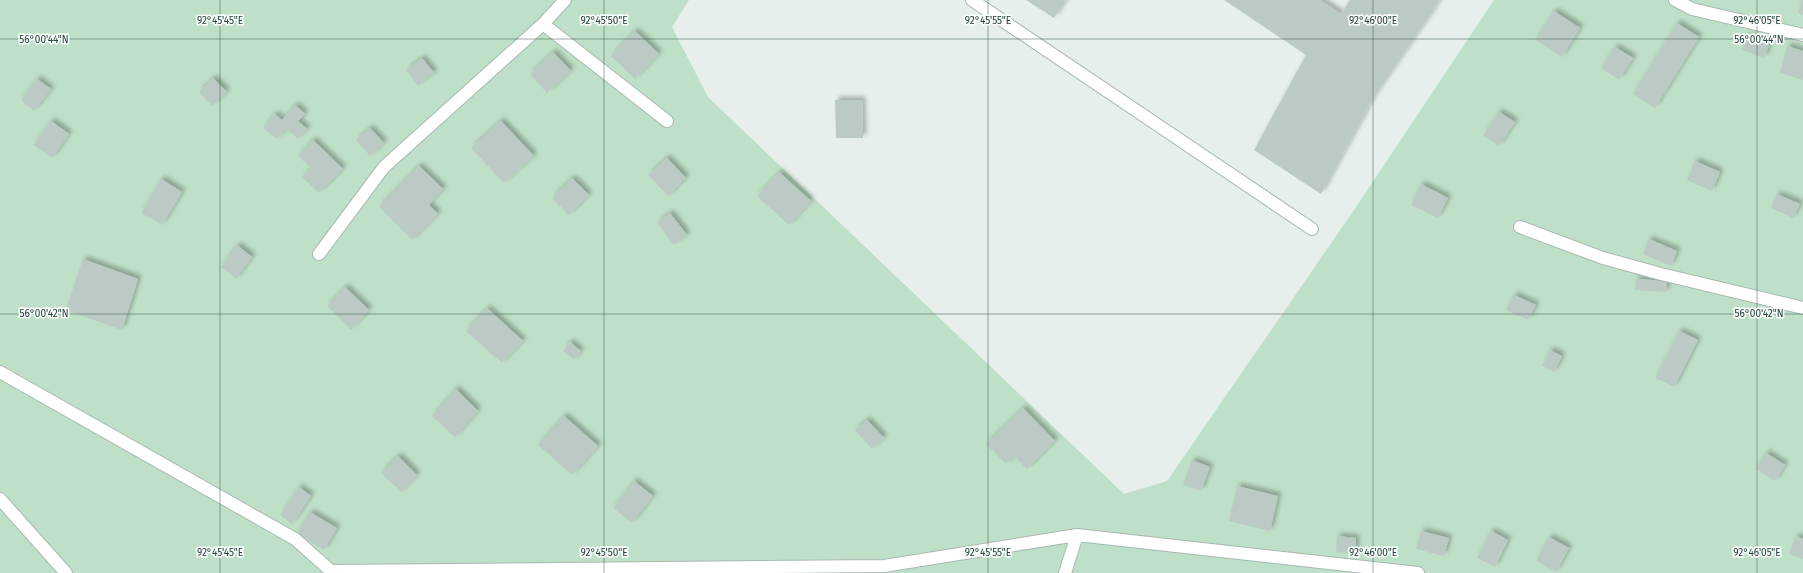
<svg xmlns="http://www.w3.org/2000/svg" width="1803" height="573" viewBox="0 0 1803 573" font-family="'Fira Sans',sans-serif">
  <defs>
    <filter id="shadow"><feDropShadow dx="3.5" dy="-3.5" stdDeviation="2" flood-color="#0004"/></filter>
  </defs>
  <rect width="100%" height="100%" fill="#e6efeb"/>
  <path fill="#bfe0c8" d="M0,0H689L672,27L708,97L1124,494L1167,481L1354,210L1494,0H1803V573H0Z"/>
  <path fill="#bbcac4" filter="url(#shadow)" d="M1026,0H1066L1054,18Z
    M1224,0H1320L1341,14L1350,0H1440L1373,98L1321,194L1254,150L1306,55Z
    M1802,0H1803V15L1798,13Z
    M1554,11L1580,28L1562,57L1535,40Z
    M1677,23L1699,37L1655,108L1633,94Z
    M635,31L659,54L635,79L611,56Z
    M1747,36L1769,45L1764,58L1742,50Z
    M1787,46L1803,51V80L1780,73Z
    M1615,47L1633,58L1619,80L1601,68Z
    M553,52L571,71L547,93L530,74Z
    M422,58L434,73L418,86L406,70Z
    M213,78L227,92L212,106L199,92Z
    M37,79L51,89L34,111L21,100Z
    M835,100H862L863,138H836Z
    M295,105L305,114L298,121L307,129L298,139L286,129L277,139L263,128L275,114L282,120Z
    M1499,112L1515,122L1499,146L1483,136Z
    M51,121L69,134L52,158L34,145Z
    M501,121L534,156L504,183L471,148Z
    M370,128L384,143L370,156L356,140Z
    M313,140L343,169L319,193L302,177L311,168L298,156Z
    M667,158L686,178L668,196L648,175Z
    M1695,161L1720,172L1712,191L1687,180Z
    M419,166L443,189L429,205L438,214L412,240L379,207Z
    M779,172L811,201L789,225L757,196Z
    M572,178L589,195L569,215L552,198Z
    M161,179L182,192L162,225L141,213Z
    M1421,184L1448,198L1438,218L1411,205Z
    M1777,194L1800,204L1793,218L1771,208Z
    M670,213L687,235L674,245L657,223Z
    M1649,239L1677,251L1671,266L1643,254Z
    M237,245L252,257L236,279L221,267Z
    M83,259L138,279L122,330L66,310Z
    M1636,279L1667,281L1666,292L1635,290Z
    M345,287L369,310L351,330L327,306Z
    M1514,295L1536,305L1528,320L1506,310Z
    M487,308L523,341L502,363L466,331Z
    M1679,331L1698,340L1674,387L1655,378Z
    M570,342L581,351L574,360L563,351Z
    M1550,350L1562,356L1554,372L1542,366Z
    M456,389L478,411L455,437L432,416Z
    M1023,408L1055,441L1027,469L1014,456L1006,464L986,444Z
    M564,416L598,446L572,475L538,445Z
    M867,420L884,438L872,449L855,430Z
    M1766,453L1785,465L1775,481L1756,469Z
    M398,456L417,475L401,492L381,473Z
    M1192,460L1210,467L1201,491L1183,485Z
    M634,481L653,496L632,523L613,508Z
    M1237,486L1278,496L1270,531L1229,521Z
    M299,487L311,496L292,524L280,515Z
    M310,512L337,528L324,550L297,534Z
    M1421,531L1449,538L1444,556L1416,549Z
    M1491,531L1508,540L1495,567L1477,558Z
    M1337,536L1356,538L1355,554L1336,552Z
    M1796,536L1803,539V559L1789,554Z
    M1549,537L1569,548L1556,572L1536,561Z"/>
  <g fill="none" stroke-linecap="round" stroke-linejoin="round">
    <defs>
      <path id="lane" d="M972,0L1312,229
        M1675,0L1692,9L1803,35
        M543,24L667,121
        M1520,227L1603,258L1661,274L1803,308
        M319,254L384,167L543,24L565,0
        M0,372L295,539L331,571L884,566L1077,535L1418,573
        M1065,573L1077,535"/>
      <path id="street" d="M0,499L66,573"/>
    </defs>
    <use href="#lane" stroke="#a8b8b2" stroke-width="14"/>
    <use href="#street" stroke="#a8b8b2" stroke-width="14"/>
    <use href="#lane" stroke="#fff" stroke-width="12"/>
    <use href="#street" stroke="#fff" stroke-width="12"/>
  </g>
  <path fill="none" stroke="#24423a" stroke-width="1" stroke-opacity="0.45" d="M220,0V573M604,0V573M988,0V573M1373,0V573M1757,0V573M0,39H1803M0,314H1803"/>
  <g font-size="10" text-anchor="middle" fill="#24423a" stroke="#f7fbf9" stroke-width="3.5" stroke-linejoin="round" paint-order="stroke">
    <text x="220" y="24">92°45'45"E</text>
    <text x="604" y="24">92°45'50"E</text>
    <text x="988" y="24">92°45'55"E</text>
    <text x="1373" y="24">92°46'00"E</text>
    <text x="1757" y="24">92°46'05"E</text>
    <text x="44" y="43">56°00'44"N</text>
    <text x="1759" y="43">56°00'44"N</text>
    <text x="44" y="317">56°00'42"N</text>
    <text x="1759" y="317">56°00'42"N</text>
    <text x="220" y="556">92°45'45"E</text>
    <text x="604" y="556">92°45'50"E</text>
    <text x="988" y="556">92°45'55"E</text>
    <text x="1373" y="556">92°46'00"E</text>
    <text x="1757" y="556">92°46'05"E</text>
  </g>
</svg>
